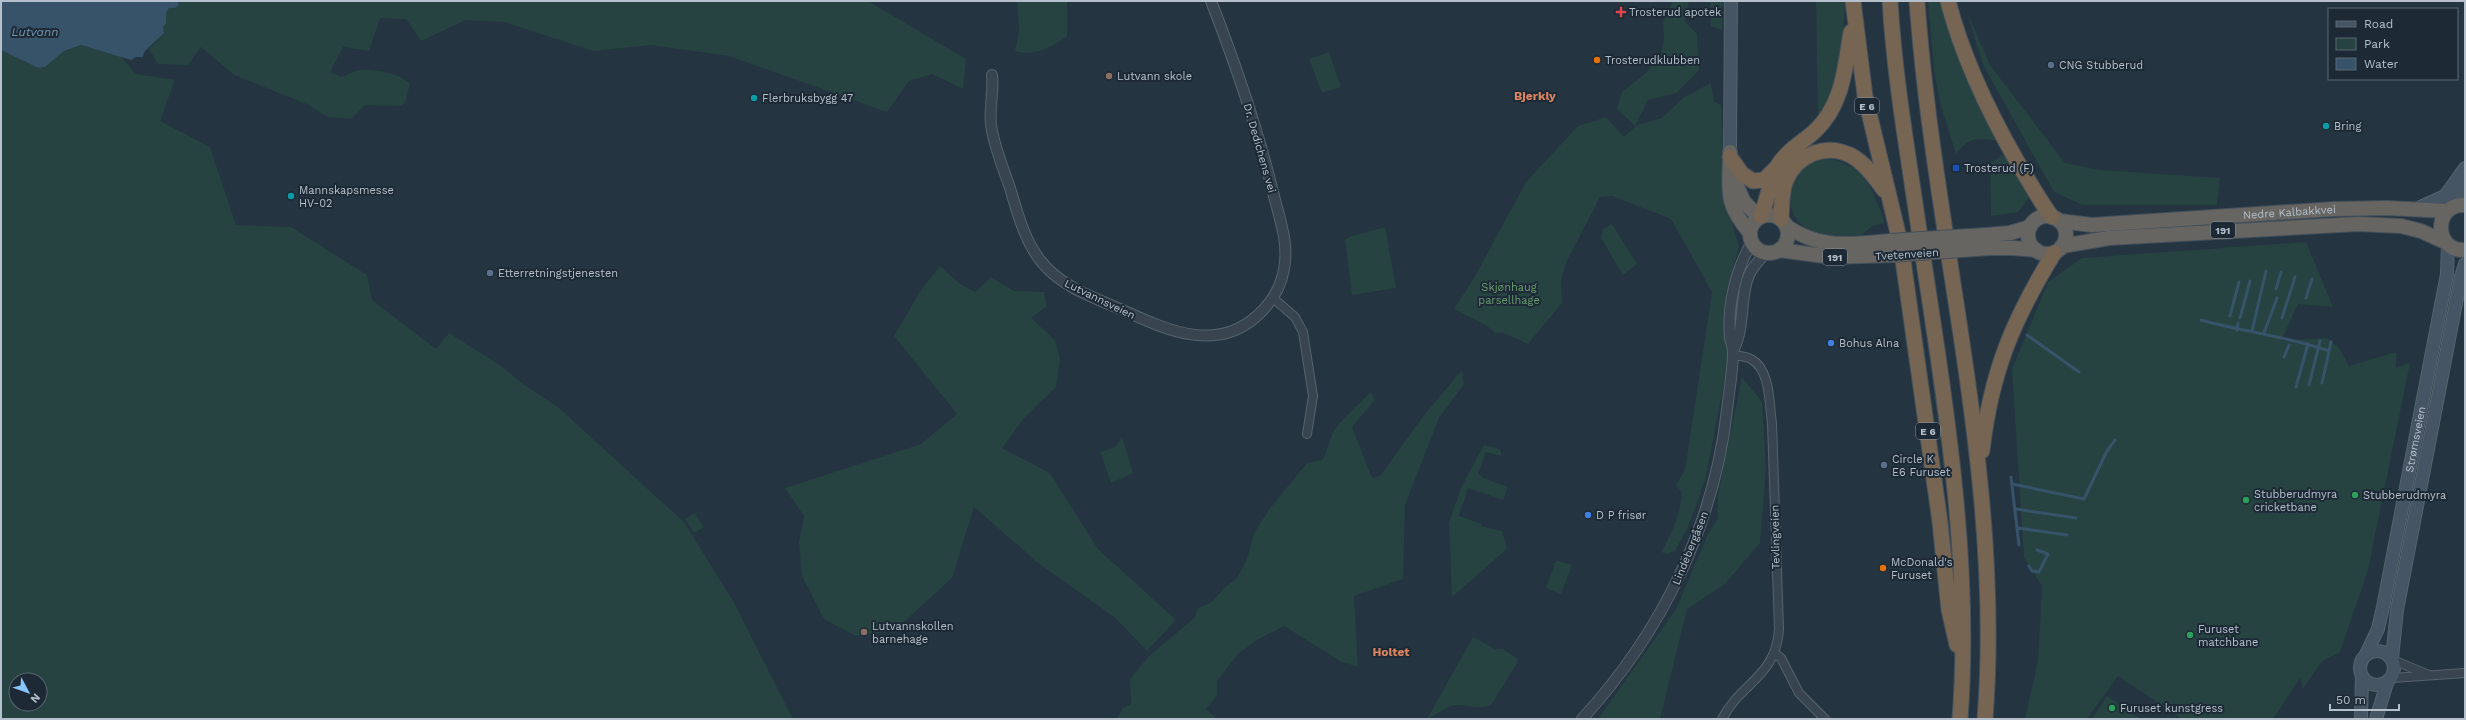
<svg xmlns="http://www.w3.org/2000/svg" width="2466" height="720" viewBox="0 0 2466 720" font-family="'Work Sans',sans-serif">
  <rect width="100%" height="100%" fill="#243441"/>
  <path fill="#264241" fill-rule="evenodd" d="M178,1H868L966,59L963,89L932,74L909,81L887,112L729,56L651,45L593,51L504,22L466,20L421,41L406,19L380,18L369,51L343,47L330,72L342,77C347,75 354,71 359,70C374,69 400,73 410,84L405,103L401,106L365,105L351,119L327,117L309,105L234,75L201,47L188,65L158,64L149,49L164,33L163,27L166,23V13L169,8H175L179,5Z
    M1017,1H1067V37C1049,47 1036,57 1015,51L1019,30Z
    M1673,1H1689L1685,21L1697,34L1699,70L1676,93L1648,100L1635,126L1617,109L1622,92L1647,72L1661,56L1664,37L1663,22Z
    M1710,1H1723L1722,30L1711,26Z
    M1816,1H1845L1842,58L1823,112L1818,117Z
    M1928,1H1947L2002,141C1978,140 1973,133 1956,154L1940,103L1934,71Z
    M1966,10L1990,65L2065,163L2100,170L2220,178L2217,205H2082L2054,192L1983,65Z
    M81,45L120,56L136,74L175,80L160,121L210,147L236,225L291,227L367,275L372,300L436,349L449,333L500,365L523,384L558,407L684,522L733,601L793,719H1V50L38,68L45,67L64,51ZM16,680H40V704H16Z
    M1329,52L1341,87L1322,93L1309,59Z
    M1711,83L1714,102L1721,105L1725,198L1739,246L1726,293L1728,363L1705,481L1688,527L1675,551L1667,554L1661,552C1672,533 1680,515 1682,493L1676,485L1685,470L1712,292L1671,219L1612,196L1600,197L1567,261L1561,280L1562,303L1528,344L1503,333H1495L1486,325L1454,309L1474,278L1526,182L1578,126L1606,117L1624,137L1637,125L1662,118L1684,97Z
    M2006,153L2030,196L2018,212L1991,216L1990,163Z
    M1821,157C1865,164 1871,185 1885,223L1872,226L1862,235C1847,235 1827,237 1813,231C1783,220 1785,185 1805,165C1809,161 1816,159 1821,157Z
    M1612,224L1637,264L1623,275L1601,238L1603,229Z
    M1385,227L1396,288L1352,295L1345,240L1349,237Z
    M2306,242L2333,307L2298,304L2281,341L2327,338L2340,349L2349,366L2396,352V368L2410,363L2368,570L2340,652L2321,662L2303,689L2300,678L2273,719H2182L2118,676L2087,719H2025L2038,660L2042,586L2024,558L2012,369L2048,282L2082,258Z
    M940,266L959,283L975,292L991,277L1014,291L1044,292L1047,306L1031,318L1055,340L1060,359L1056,387L1025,417L1002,448L1050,473L1098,549L1176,620L1147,651L1114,617L1038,563L974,507L952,578L894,631L856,636L824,619L802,576L799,542L804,516L785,488L921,444L957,414L894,336L921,290Z
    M1462,370L1464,384L1439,418L1405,505L1403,579L1354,596L1358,667L1340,661L1284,626L1257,640L1238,654L1217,681V695L1206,709L1217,719H1117L1123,708L1131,704L1130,679L1148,657L1194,618L1198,608L1212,602L1224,588L1237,578L1247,559L1254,533L1270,508L1307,463L1322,460C1329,451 1328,440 1334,431C1343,417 1359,404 1371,392L1375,400L1352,427L1372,478L1380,476L1424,415Z
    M1742,377L1762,402L1766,469L1760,543L1725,584L1687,609L1660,719H1598L1676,609L1708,534L1718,518V494Z
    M1122,437L1133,473L1111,483L1100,452L1115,447Z
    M1484,445L1497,448L1501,452V456L1486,452L1478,473L1483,478L1508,487L1503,500L1468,488L1459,516L1482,524L1481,526L1502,531L1507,549L1452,597L1449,523L1461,488Z
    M695,513L704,527L694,533L685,519Z
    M1556,560L1572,565L1561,594L1546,588Z
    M1473,637L1495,649H1503L1518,659L1517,663L1492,704C1480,711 1468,704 1455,705C1443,707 1437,716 1427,719Z
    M2107,696L2141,719H2092Z"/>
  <path fill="#375369" d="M1,1H178L179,5L175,8H169L166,13V23L163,27L164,33L144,52L143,57H136L131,60L81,45L64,51L45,67L38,68L1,50Z"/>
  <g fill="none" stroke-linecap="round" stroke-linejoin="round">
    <path stroke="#375369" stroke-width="3" d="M2276,289L2281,272
      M2306,298L2312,279
      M2230,316L2239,282
      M2240,318L2250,281
      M2282,318L2295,277
      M2201,320C2244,332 2287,336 2329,351
      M2237,330L2238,323
      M2252,331L2266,271
      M2264,333L2277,298
      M2027,335L2079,372
      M2284,357L2289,345
      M2322,383L2331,342
      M2309,385L2320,341
      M2296,387L2308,344
      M2011,477L2019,545
      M2012,484L2084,499L2107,451L2115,440
      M2016,509L2076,518
      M2017,528L2067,535
      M2029,566L2032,571L2039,572L2048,554L2037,550"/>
    <defs>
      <path id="minor" d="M1273,298L1295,317L1303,332L1313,396L1307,434
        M1774,653L1781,658L1799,693L1825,719
        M2393,660L2429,675
        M2392,678L2465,673
        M1722,719C1741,682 1776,677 1779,629L1772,423C1769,404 1771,370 1751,359C1746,356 1738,356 1733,355"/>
      <path id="tertiary" d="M992,75C994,92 989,108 991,125C994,146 1002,165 1009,185C1017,210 1023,238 1040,260C1059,285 1089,296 1118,308C1163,328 1215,355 1258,315C1271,303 1281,287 1284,269C1289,244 1280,220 1274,196C1258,130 1236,65 1211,1
        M1733,351C1746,325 1739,298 1749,275C1753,266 1760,259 1767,252
        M1582,719C1661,633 1714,526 1727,410C1729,391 1733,371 1733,352C1733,347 1731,343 1730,338C1727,305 1736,269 1752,242"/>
      <g id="secondary">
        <path d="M1730,151L1731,1"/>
        <path d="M2452,207L2465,181"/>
        <path d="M2414,210L2445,196L2465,168"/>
        <circle cx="2377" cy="668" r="17"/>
        <path id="s1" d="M2366,654L2378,629L2383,607L2447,274L2448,245"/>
        <path d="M2392,658L2397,610L2461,277L2465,264"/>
        <path d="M2361,719L2362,677"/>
        <path d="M2376,719L2387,683"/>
      </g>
      <g id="trunk">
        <path d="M1730,152C1730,190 1723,201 1750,233"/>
        <path d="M1731,173L1744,202L1759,217"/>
        <path d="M2465,205C2433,203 2433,252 2465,250"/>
        <circle cx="1769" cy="234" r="19"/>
        <circle cx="2047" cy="235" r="19"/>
        <path id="s2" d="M2059,221L2092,225L2334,209L2387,208L2447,211"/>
        <path d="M1786,226C1821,250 1850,244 1890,241"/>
        <path d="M1987,235L2010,233L2030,227"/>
        <path d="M2062,246L2109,238L2358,224L2401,226L2421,231L2445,242"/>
        <path d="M1989,248H2013L2036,250"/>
        <path d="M1779,250L1832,257L1892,255"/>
      </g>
      <path id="motorway" d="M1853,1L1865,96L1901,246L1940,522L1949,610L1957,645
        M1890,1C1894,69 1905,136 1915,203C1940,374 1973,546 1960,719
        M1917,1C1934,241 2004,477 1985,719
        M1948,1C1963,59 1988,111 2018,163C2029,181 2039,200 2052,217
        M1730,157L1742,174L1753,181L1764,180L1776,168
        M1761,216C1767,201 1770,181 1777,167C1787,150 1802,143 1815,131C1843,105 1845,67 1851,32
        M1781,219C1782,206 1781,192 1786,180C1797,155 1825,143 1850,155C1864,162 1875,177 1884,190
        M1982,451C1991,372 2013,320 2054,253"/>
    </defs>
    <use href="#minor" stroke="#56636e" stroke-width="10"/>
    <use href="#tertiary" stroke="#56636e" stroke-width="12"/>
    <use href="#secondary" stroke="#56636e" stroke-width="14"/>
    <use href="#trunk" stroke="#43505b" stroke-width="16"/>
    <use href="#motorway" stroke="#43505b" stroke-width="17"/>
    <use href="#minor" stroke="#384551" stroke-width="8"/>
    <use href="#tertiary" stroke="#384551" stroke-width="10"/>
    <use href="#secondary" stroke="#465564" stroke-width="12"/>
    <use href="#trunk" stroke="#666562" stroke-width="14"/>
    <use href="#motorway" stroke="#776554" stroke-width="15"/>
    <defs>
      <path id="trunk-bridge" d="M1890,241L1987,235
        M1892,255L1989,248"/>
    </defs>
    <use href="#trunk-bridge" stroke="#43505b" stroke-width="16" stroke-linecap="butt"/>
    <use href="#trunk-bridge" stroke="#666562" stroke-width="14"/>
  </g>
  <path fill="#e0444e" stroke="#1d2a36" stroke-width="1.5" d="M1619 6h4v4h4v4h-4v4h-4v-4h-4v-4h4z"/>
  <g fill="#e8710a" stroke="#1d2a36" stroke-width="1.5">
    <circle cx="1597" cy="60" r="4"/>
    <circle cx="1883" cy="568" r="4"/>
  </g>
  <g fill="#5c6f8a" stroke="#1d2a36" stroke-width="1.5">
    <circle cx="2051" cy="65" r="4"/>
    <circle cx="490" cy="273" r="4"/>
    <circle cx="1884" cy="465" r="4"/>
  </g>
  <g fill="#8d6e63" stroke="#1d2a36" stroke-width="1.5">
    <circle cx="1109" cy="76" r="4"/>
    <circle cx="864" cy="632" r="4"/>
  </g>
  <g fill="#0f9aa8" stroke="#1d2a36" stroke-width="1.5">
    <circle cx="754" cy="98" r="4"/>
    <circle cx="2326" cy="126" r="4"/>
    <circle cx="291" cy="196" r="4"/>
  </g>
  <rect fill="#1a4fb4" stroke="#1d2a36" stroke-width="1.5" x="1952" y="164" width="8" height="8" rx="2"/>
  <g fill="#3f7fe0" stroke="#1d2a36" stroke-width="1.5">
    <circle cx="1831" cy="343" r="4"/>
    <circle cx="1588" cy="515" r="4"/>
  </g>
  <g fill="#2e9e5b" stroke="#1d2a36" stroke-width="1.5">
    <circle cx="2355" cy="495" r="4"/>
    <circle cx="2246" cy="500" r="4"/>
    <circle cx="2190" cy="635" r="4"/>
    <circle cx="2112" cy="708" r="4"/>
  </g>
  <g text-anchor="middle" stroke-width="4" stroke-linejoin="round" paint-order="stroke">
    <g fill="#1d2a36" stroke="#87939e" stroke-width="1">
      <rect x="1855" y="98" width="24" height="16" rx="3"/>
      <rect x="2211" y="222" width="24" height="16" rx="3"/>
      <rect x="1823" y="249" width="24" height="16" rx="3"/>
      <rect x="1916" y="423" width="24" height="16" rx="3"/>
    </g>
    <g font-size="10" font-weight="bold" fill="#b4c0cb">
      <text x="1867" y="110">E 6</text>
      <text x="2223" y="234">191</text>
      <text x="1835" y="261">191</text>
      <text x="1928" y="435">E 6</text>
    </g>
    <g font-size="11" fill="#b4c0cb" stroke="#1d2a36" text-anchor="start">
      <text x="1629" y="16">Trosterud apotek</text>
      <text x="1605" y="64">Trosterudklubben</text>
      <text x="2059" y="69">CNG Stubberud</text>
      <text x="1117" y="80">Lutvann skole</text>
      <text x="762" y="102">Flerbruksbygg 47</text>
      <text x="2334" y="130">Bring</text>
      <text x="1964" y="172">Trosterud (F)</text>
      <text x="299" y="194">Mannskapsmesse<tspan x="299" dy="13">HV-02</tspan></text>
      <text x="498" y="277">Etterretningstjenesten</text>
      <text x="1839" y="347">Bohus Alna</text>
      <text x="1892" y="463">Circle K<tspan x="1892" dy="13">E6 Furuset</tspan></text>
      <text x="2254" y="498">Stubberudmyra<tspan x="2254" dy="13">cricketbane</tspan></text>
      <text x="2363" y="499">Stubberudmyra</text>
      <text x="1596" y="519">D P frisør</text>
      <text x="1891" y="566">McDonald's<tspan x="1891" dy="13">Furuset</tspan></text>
      <text x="872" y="630">Lutvannskollen<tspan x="872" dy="13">barnehage</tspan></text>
      <text x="2198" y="633">Furuset<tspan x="2198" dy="13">matchbane</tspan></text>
      <text x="2120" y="712">Furuset kunstgress</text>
    </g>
    <g font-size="11" fill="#b4c0cb" stroke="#1d2a36">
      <text transform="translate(1260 148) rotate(74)" y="4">Dr. Dedichens vei</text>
      <text dy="4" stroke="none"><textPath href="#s2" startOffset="231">Nedre Kalbakkvei</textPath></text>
      <text transform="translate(1907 254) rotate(-4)" y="4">Tvetenveien</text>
      <text transform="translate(1100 299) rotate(26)" y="4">Lutvannsveien</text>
      <text dy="4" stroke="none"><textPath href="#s1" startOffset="221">Strømsveien</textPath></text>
      <text transform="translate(1775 537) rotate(-91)" y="4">Tevlingveien</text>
      <text transform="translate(1690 548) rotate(-68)" y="4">Lindebergåsen</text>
    </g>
    <g font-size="11" fill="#6a9d6f" stroke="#1d2a36">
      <text x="1509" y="291">Skjønhaug<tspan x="1509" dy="13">parsellhage</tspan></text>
    </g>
    <g font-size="12" font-style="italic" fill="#7396b0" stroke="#1d2a36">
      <text x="35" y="36">Lutvann</text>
    </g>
    <g font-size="12" font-weight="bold" fill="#db845f" stroke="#1d2a36">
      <text x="1535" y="100">Bjerkly</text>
      <text x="1391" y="656">Holtet</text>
    </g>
  </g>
  <rect width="2466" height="720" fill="none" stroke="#b4c0cb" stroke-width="4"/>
  <rect x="2328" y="8" width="130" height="72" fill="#1d2a36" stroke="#596672"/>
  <rect x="2336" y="21" width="20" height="6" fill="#465564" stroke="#596672"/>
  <text x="2364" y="28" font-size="12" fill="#b4c0cb">Road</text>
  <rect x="2336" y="38" width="20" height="12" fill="#264241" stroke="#596672"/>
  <text x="2364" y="48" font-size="12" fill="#b4c0cb">Park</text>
  <rect x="2336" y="58" width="20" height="12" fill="#375369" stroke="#596672"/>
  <text x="2364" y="68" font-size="12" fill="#b4c0cb">Water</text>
  <g transform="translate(28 692) rotate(131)"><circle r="19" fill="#1d2a36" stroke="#596672"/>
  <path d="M0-3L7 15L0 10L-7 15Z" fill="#87c5fe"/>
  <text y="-6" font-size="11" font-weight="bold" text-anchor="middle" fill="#b4c0cb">N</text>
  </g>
  <path d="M2330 704v6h69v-6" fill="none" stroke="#b4c0cb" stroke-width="2"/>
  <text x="2336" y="704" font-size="12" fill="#b4c0cb" stroke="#1d2a36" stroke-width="3" paint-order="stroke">50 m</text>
</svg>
